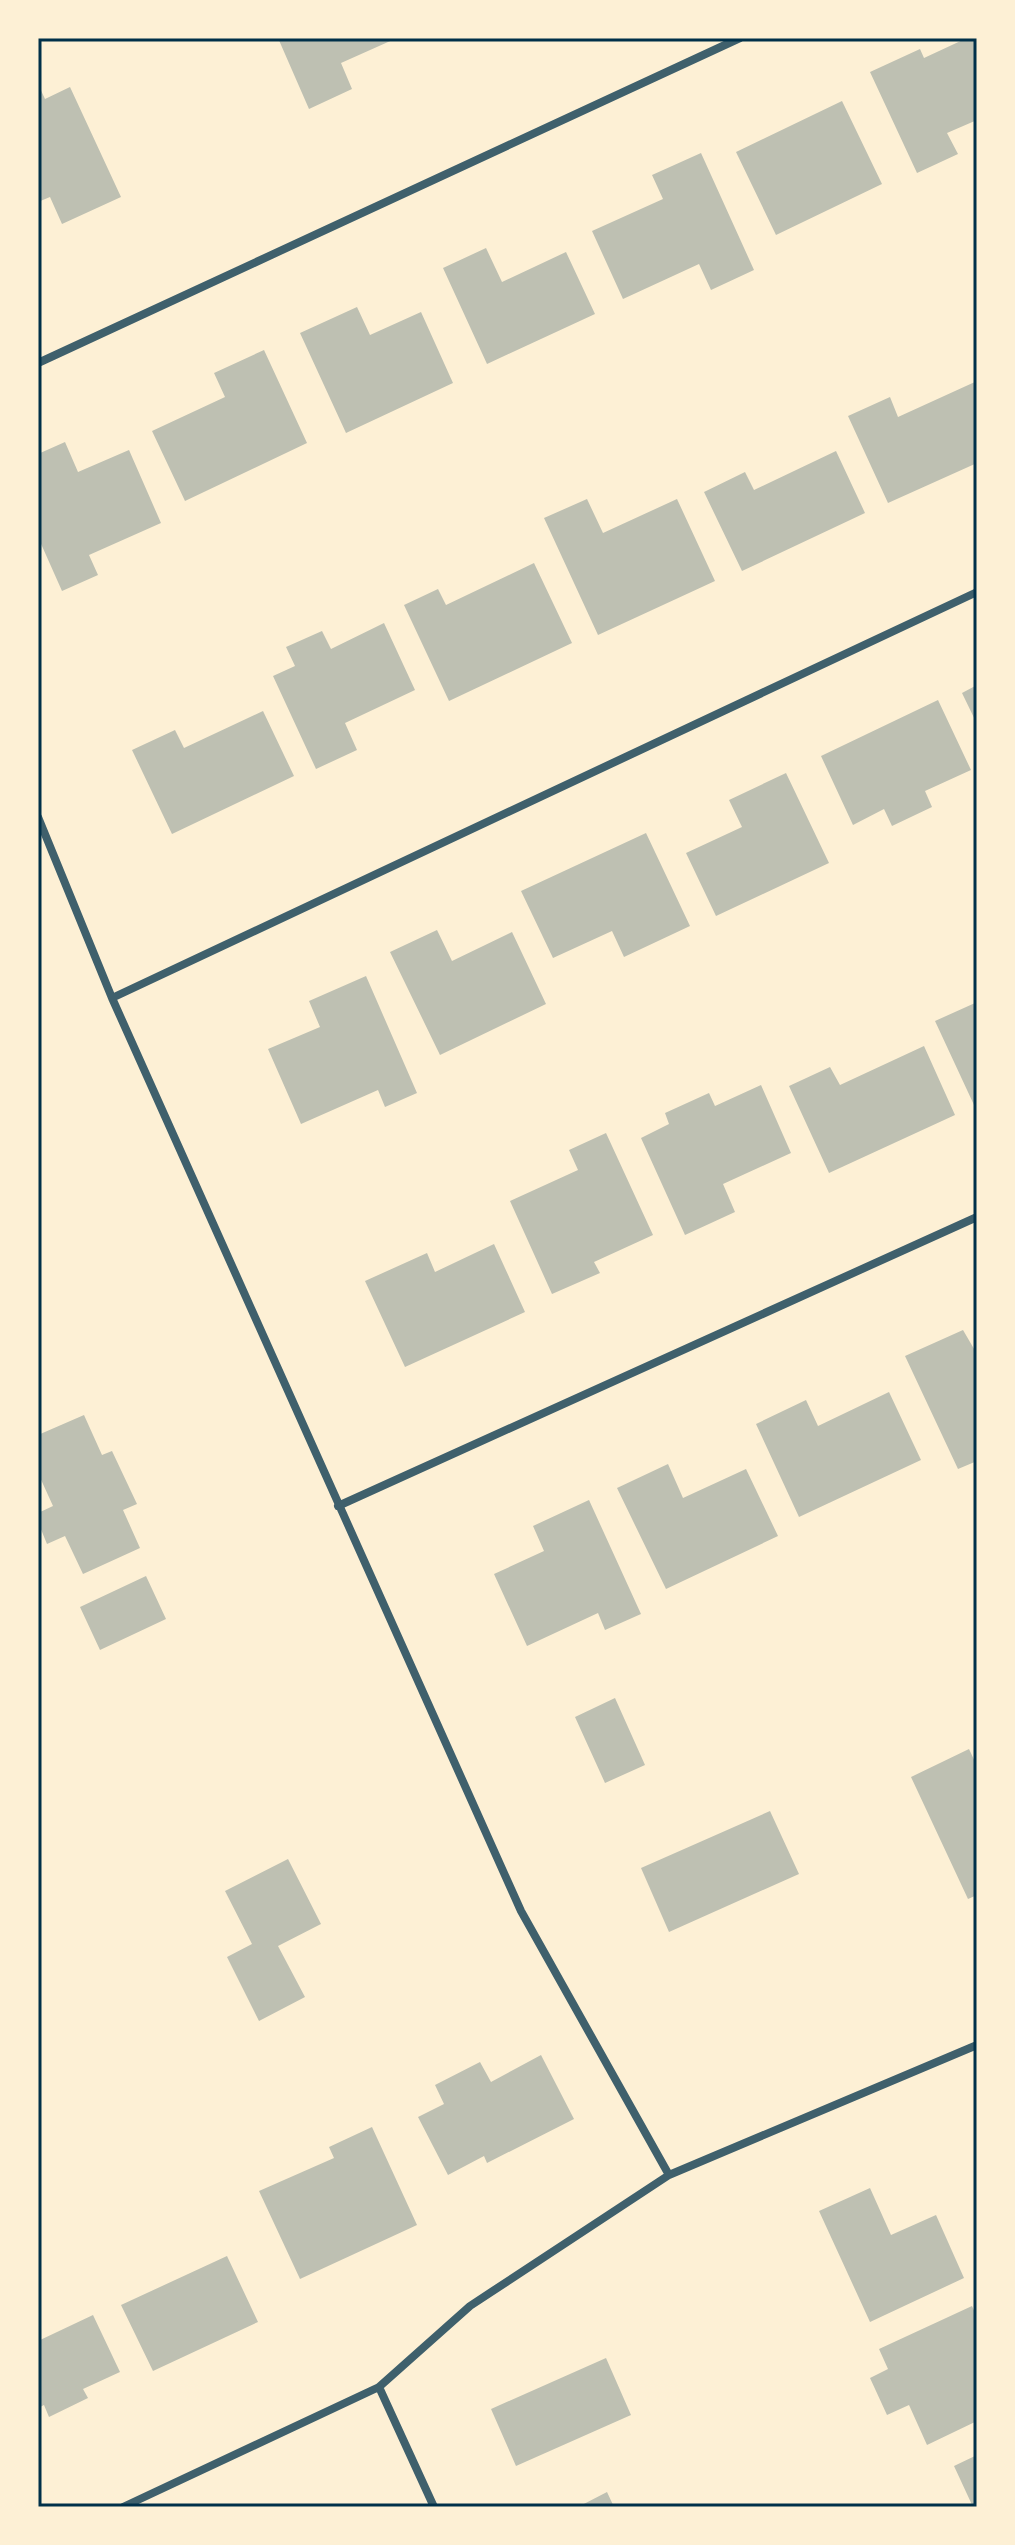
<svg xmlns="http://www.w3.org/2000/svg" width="1015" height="2545" viewBox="0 0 1015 2545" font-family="'Nunito Sans',sans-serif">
  <rect width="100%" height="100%" fill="#fdf0d5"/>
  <path fill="#bec0b2" d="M278,38H397L341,63L352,89L309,109Z
    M967,38H977V120L947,133L958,154L917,173L870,72L920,49L924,58Z
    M38,84L45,99L70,87L121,197L62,224L50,197L38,202Z
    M842,101L882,184L776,235L736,152Z
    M701,153L754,270L711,290L699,264L623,299L592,231L663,199L652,175Z
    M486,248L502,282L566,252L595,314L487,364L443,268Z
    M357,307L370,335L421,312L453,383L346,433L300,333Z
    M264,350L307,443L185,501L152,431L225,397L214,373Z
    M977,381V463L888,503L848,416L890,397L898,417Z
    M65,442L78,472L129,450L161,523L89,555L98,575L62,591L38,537V454Z
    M836,451L865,513L742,571L704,492L745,472L754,490Z
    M587,499L603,533L677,499L715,581L598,635L544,518Z
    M534,563L572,643L449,701L404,605L438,589L446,605Z
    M384,623L415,690L345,723L357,750L316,769L273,676L295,666L286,647L322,631L331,649Z
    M977,685V724L962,693Z
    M938,700L971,770L925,791L932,807L892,826L884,809L853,825L821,756Z
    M263,711L294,776L172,834L132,750L175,730L184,748Z
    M786,773L829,863L716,916L686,853L742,827L729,800Z
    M646,833L690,926L624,957L612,931L553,958L521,891Z
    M437,930L452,961L512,932L546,1004L440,1055L390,952Z
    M366,976L417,1093L385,1107L378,1090L301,1124L268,1049L320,1027L309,1001Z
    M975,1003L977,1103L974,1105L935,1021Z
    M924,1046L955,1115L829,1173L789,1086L830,1067L840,1085Z
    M761,1085L791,1153L723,1184L735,1212L685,1235L641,1138L669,1124L665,1113L709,1093L715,1106Z
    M606,1133L653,1235L594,1262L600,1273L552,1294L510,1201L578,1170L569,1150Z
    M494,1244L525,1312L405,1367L365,1281L427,1253L435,1272Z
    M963,1330L977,1354V1461L958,1469L905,1356Z
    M889,1392L921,1460L799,1517L756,1424L806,1400L818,1426Z
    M84,1415L102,1455L112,1451L137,1504L123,1510L140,1548L83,1574L65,1536L47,1544L38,1522V1513L53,1506L38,1473V1435Z
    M668,1464L683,1498L746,1469L778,1536L666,1589L617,1488Z
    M589,1500L641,1614L605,1630L598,1613L527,1646L494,1574L544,1551L533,1526Z
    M146,1576L166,1619L100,1650L80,1607Z
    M615,1698L645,1765L605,1783L575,1717Z
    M969,1749L977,1766V1895L968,1899L911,1777Z
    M770,1811L799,1874L669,1932L641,1868Z
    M288,1859L321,1924L278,1946L305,1997L259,2021L227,1957L252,1944L225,1891Z
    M541,2055L574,2119L487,2163L484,2156L448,2175L418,2117L444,2104L435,2085L480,2062L491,2082Z
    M372,2127L417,2225L300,2279L259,2191L334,2158L329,2147Z
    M870,2188L891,2235L936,2215L964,2278L870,2322L819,2211Z
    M227,2256L258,2322L153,2371L121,2305Z
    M972,2306L977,2317V2421L927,2445L909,2405L887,2415L870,2378L888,2369L879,2349Z
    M93,2315L120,2372L83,2389L88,2398L49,2417L44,2405L38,2408V2341Z
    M606,2358L631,2415L516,2466L491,2409Z
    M977,2455V2507H973L954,2466Z
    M607,2492L614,2507H578Z"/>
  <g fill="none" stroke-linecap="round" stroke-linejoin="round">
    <path stroke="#3f606c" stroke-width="8" d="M38,363L740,38
      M38,817L112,998L521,1911L669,2175
      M112,998L977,592
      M338,1506L977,1217
      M379,2387L434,2507
      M123,2507L379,2387L470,2306L669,2175L977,2045"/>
  </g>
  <rect width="1015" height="2545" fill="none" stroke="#fdf0d5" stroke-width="80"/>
  <rect x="40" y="40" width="935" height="2465" fill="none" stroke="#003049" stroke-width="3"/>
</svg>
